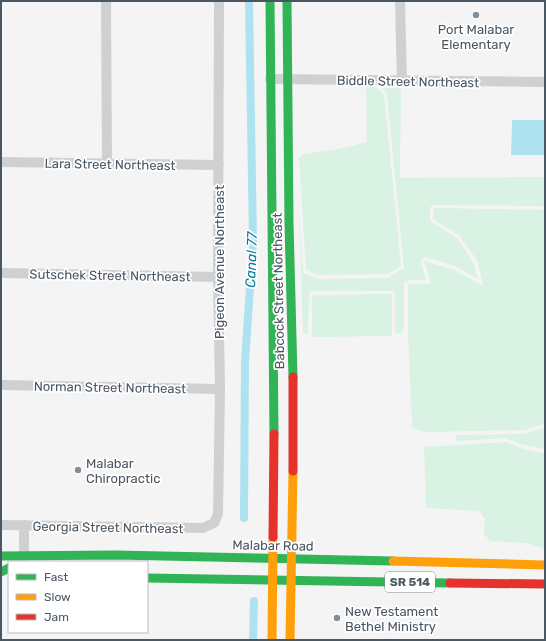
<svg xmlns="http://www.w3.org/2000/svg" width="546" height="641" viewBox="0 0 546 641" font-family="Rubik,sans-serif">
  <rect width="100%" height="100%" fill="#f4f4f4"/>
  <path fill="#d9f2e3" d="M366,85L376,87L384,95L401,266L388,274L318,275L306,270L299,158L303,154L339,149L367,142Z
    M382,88H401L400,178L545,177V206L432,205L430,208V221L457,238L473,262L478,279L455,266L425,257L422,258L421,262L426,280H408L404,283V328L401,333H395V294L393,291H311L309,295L308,333L303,334L299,212L303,271L305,274L318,279L388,278L404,268L387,94Z
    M434,208L545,210L544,424L525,430L425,432L412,428L408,331V284H431L424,261L454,270L483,286L477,260L459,235L433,219Z
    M392,294V336L312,337V295Z
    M545,427V449L521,444L506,438L458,441L455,435L525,434Z
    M506,442L520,448L545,454V549L528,543L490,541L484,534L485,519L479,511L426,508L424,447Z"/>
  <path fill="#aee2f0" d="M512,120H545V155H511Z"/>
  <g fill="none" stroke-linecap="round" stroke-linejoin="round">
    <path stroke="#aee2f0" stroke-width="8" d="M244,518L245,362L253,242L249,1
      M253,640L254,601"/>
    <path stroke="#ced0d2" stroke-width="10" d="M106,1L107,164
      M400,1L402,81
      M270,79L545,82
      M1,162L219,165
      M1,273L218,277
      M1,385L220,389
      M1,525L203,528L214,523L218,514L220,389L218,277L219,1
      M24,556V525"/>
    <path stroke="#30b455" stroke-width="9" d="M270,1L274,434
      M287,1L289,223L293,377
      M1,556L116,555L393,561
      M1,572L9,568
      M147,578L450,583"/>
    <path stroke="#ff9f0a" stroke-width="9" d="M393,561L545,565
      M272,640L273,537
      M290,640L293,471"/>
    <path stroke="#e5322d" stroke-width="9" d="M293,471V377
      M273,537L274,434
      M450,583L545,584"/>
  </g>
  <g fill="#868d94" stroke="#fff" stroke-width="1.5">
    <circle cx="476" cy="15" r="4"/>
    <circle cx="78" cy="470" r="4"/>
    <circle cx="337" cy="618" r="4"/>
  </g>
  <g text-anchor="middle" stroke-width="3.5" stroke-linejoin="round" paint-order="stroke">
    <rect fill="#fff" stroke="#808990" stroke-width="1" x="385" y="572" width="50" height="20" rx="3"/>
    <g font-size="12" font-weight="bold" fill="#4a5661">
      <text x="410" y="586">SR 514</text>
    </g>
    <g font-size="13" fill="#4a5661" stroke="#fff" text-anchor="start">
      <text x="476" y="34" text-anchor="middle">Port Malabar<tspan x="476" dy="15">Elementary</tspan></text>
      <text x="86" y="468">Malabar<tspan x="86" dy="15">Chiropractic</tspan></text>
      <text x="345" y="616">New Testament<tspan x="345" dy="15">Bethel Ministry</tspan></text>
    </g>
    <g font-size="13" fill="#4a5661" stroke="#fff">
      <text transform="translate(408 81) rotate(1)" y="5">Biddle Street Northeast</text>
      <text transform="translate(110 164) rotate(1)" y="5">Lara Street Northeast</text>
      <text transform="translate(219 262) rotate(-90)" y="5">Pigeon Avenue Northeast</text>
      <text transform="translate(110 275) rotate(1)" y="5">Sutschek Street Northeast</text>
      <text transform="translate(278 291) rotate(-91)" y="5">Babcock Street Northeast</text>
      <text transform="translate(110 387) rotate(1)" y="5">Norman Street Northeast</text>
      <text transform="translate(108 527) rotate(1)" y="5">Georgia Street Northeast</text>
      <text transform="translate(273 545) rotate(1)" y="5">Malabar Road</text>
    </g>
    <g font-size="14" font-style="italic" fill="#0c7c9b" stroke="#fff">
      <text transform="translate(251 260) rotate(-88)" y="5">Canal 77</text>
    </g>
  </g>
  <rect width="546" height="641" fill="none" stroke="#4a5661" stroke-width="4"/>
  <rect x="8" y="561" width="140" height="72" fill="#ffffff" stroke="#b7bbc0"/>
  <rect x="16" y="574" width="20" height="6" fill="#30b455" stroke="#b7bbc0"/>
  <text x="44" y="581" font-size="12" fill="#4a5661">Fast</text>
  <rect x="16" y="594" width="20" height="6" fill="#ff9f0a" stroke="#b7bbc0"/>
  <text x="44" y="601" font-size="12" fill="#4a5661">Slow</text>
  <rect x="16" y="614" width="20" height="6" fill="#e5322d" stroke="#b7bbc0"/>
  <text x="44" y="621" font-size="12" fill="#4a5661">Jam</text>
</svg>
